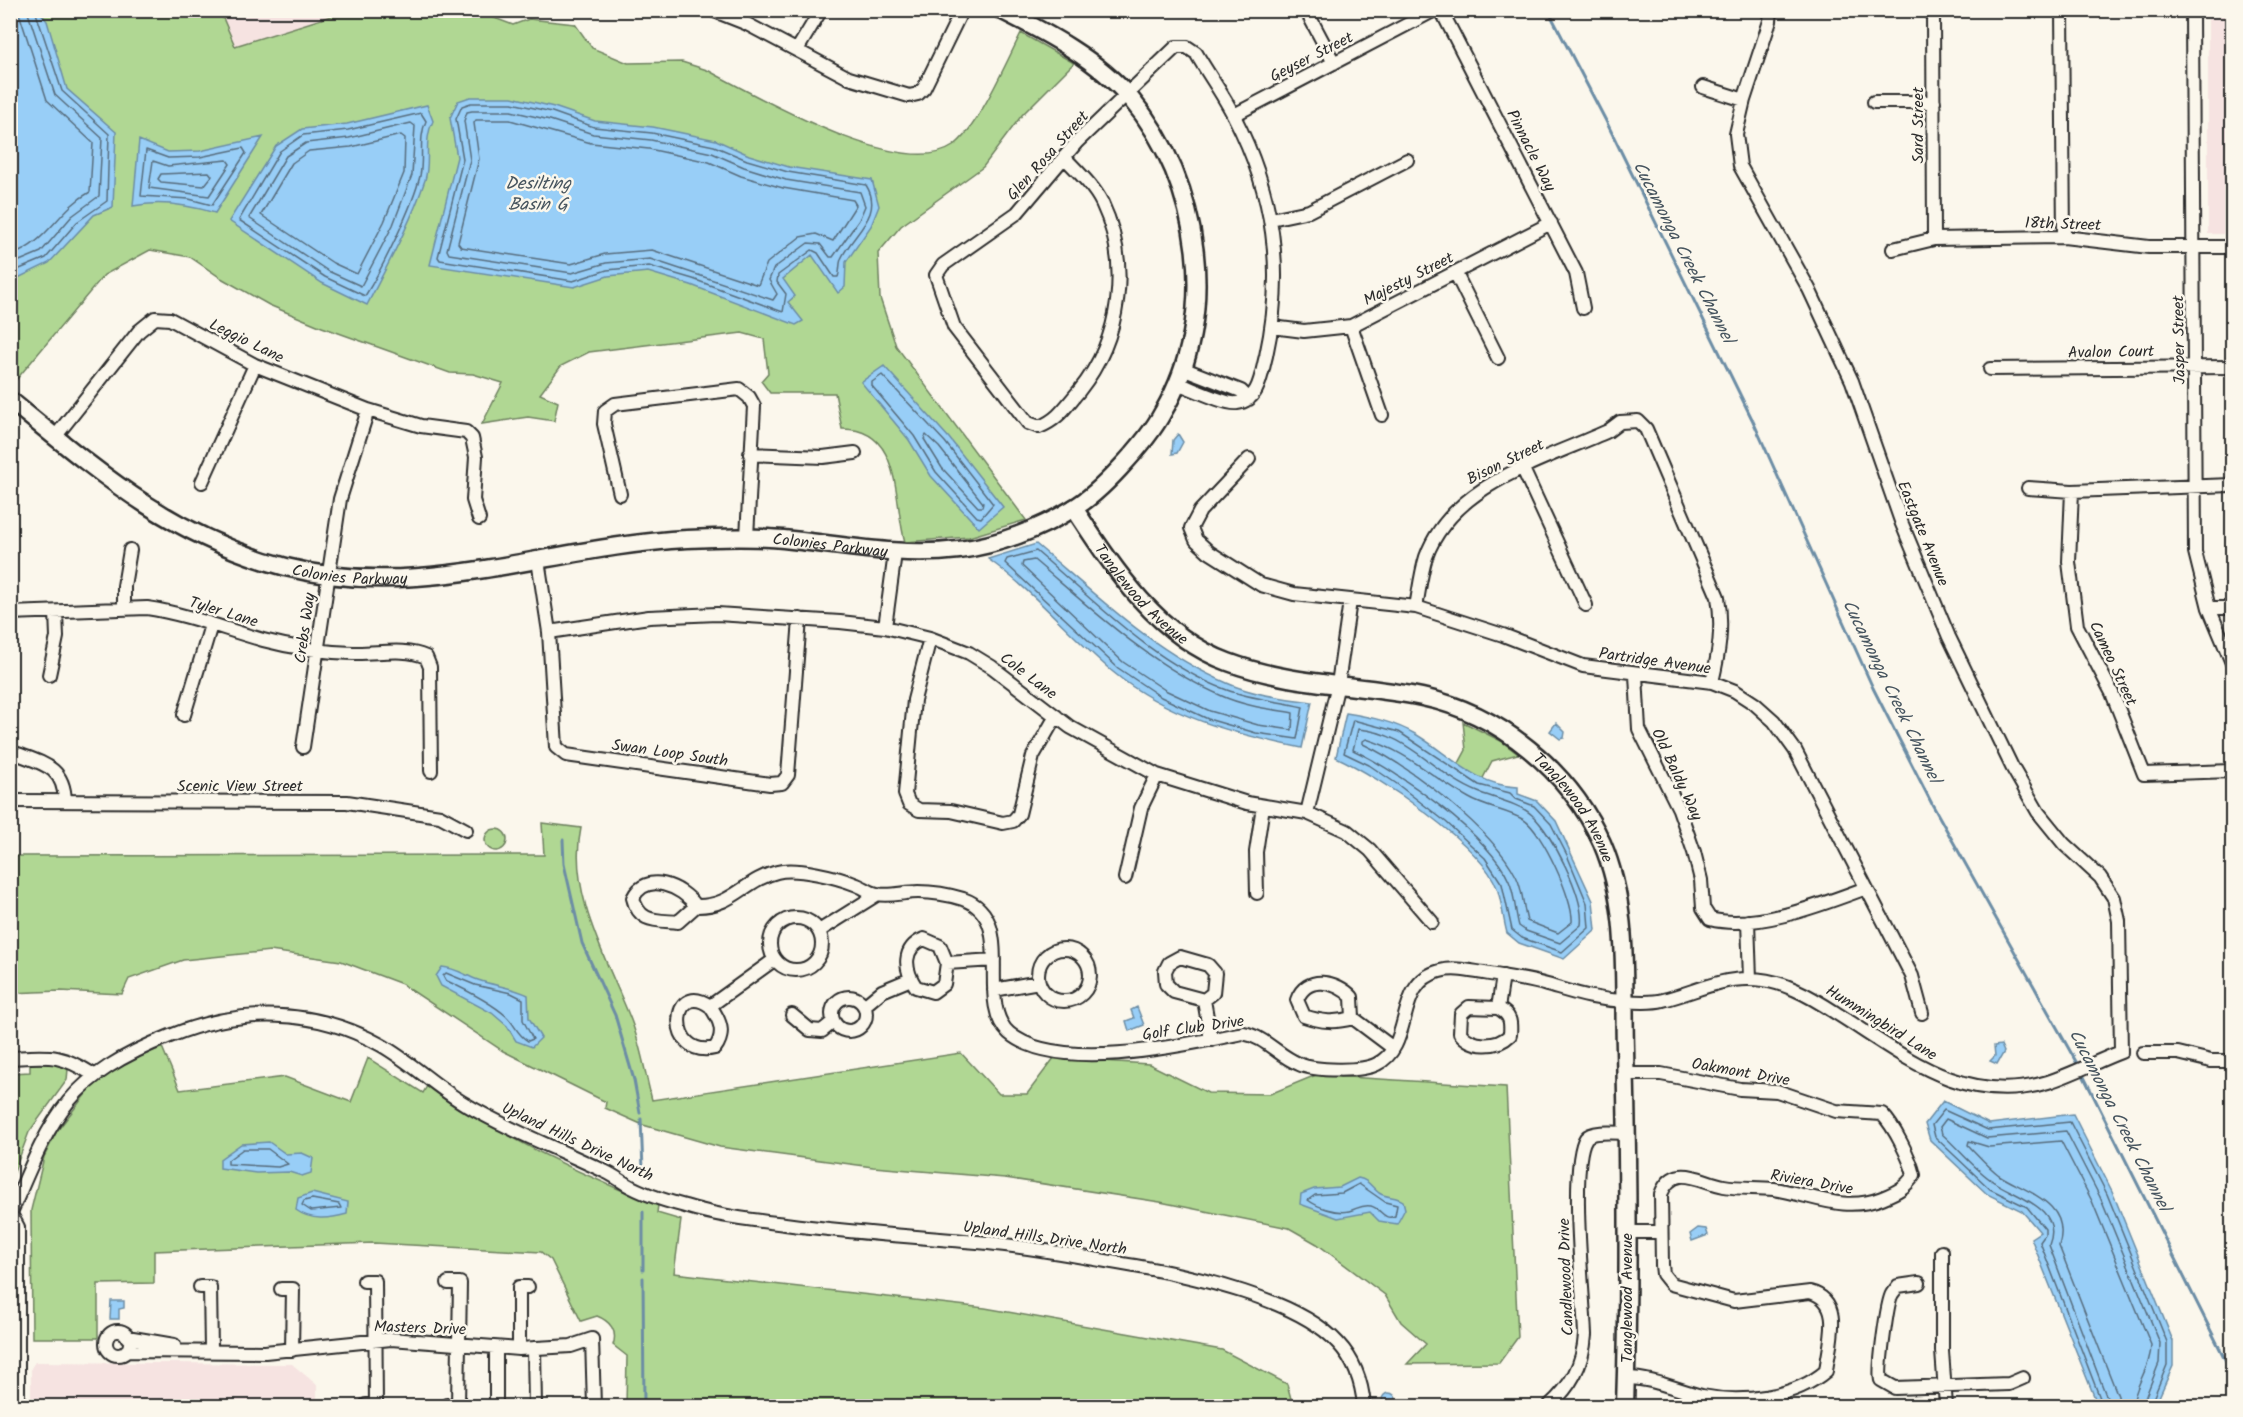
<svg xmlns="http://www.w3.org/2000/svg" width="2243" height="1417" viewBox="0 0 2243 1417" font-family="Kalam,sans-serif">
  <rect width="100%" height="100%" fill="#fbf7ec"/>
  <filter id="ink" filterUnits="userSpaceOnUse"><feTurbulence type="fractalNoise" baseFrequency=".0167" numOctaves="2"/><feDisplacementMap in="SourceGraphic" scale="12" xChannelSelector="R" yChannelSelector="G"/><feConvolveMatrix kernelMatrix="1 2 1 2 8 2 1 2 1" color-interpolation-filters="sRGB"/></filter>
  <g filter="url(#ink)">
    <path fill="#f6e3e1" d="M220,11H347L235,46Z
      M2208,11H2232V234H2208Z
      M35,1362L292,1364L317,1385V1406H31V1368Z"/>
    <path fill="#b0d793" stroke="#6e815f" stroke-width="1.5" d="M11,11H220L235,46L347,11H476L513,25L529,19L575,24L592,48L628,63L682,62L707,70C757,96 902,181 953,146C977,130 1007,61 1021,33L1074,63L1022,115L983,167L901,226L878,253L880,298L896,346L1026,520L969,537L905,542C893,501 903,428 842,429L835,393H770L761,381L768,373L764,339L742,333L589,352L561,366L540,394L558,402L554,421L528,417L482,424L503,383L473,374L450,373L322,327L269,305L221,278L190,257L150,250L104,275L11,386Z
      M1463,722L1501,741L1518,754L1492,761L1482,780L1458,765L1466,750Z
      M542,823L581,828C567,893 608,961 631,1020C641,1046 645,1073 652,1100L961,1053L999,1094H1027L1054,1058L1149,1064L1208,1093L1270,1094L1316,1075L1506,1087L1518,1337L1499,1363L1407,1364L1426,1344L1401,1322L1385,1295L1317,1244L1289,1228L1160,1202L1005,1178L873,1167L720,1147L643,1125L605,1108L606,1102L503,1051L402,984L341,961L270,951L183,960L129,979L122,994L60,991L11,993L10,856L544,855Z
      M485 840a11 11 0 1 1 22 0a11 11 0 1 1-22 0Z
      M162,1047L180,1090L285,1077L351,1102L368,1058L423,1093L427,1086C499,1134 577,1174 658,1205L657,1213L681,1220L674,1273L985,1308L1222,1350L1287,1384L1293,1406H626L627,1356L613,1345C618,1331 610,1321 597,1316L581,1321L551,1260L541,1252L374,1243L154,1251V1283L98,1284V1338H32L31,1210L44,1157L57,1131L92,1086L119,1066Z
      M59,1063L68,1069L67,1080L29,1132L11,1180V1073L30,1072V1064Z"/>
    <path fill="#98cef7" stroke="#6c8da5" stroke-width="1.5" d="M10,11H39L47,21L67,89L116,132L113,207L94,215L49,263L16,279H10Z
      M470,97H512L554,107L595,121L653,127L716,140L749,155L789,167L872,180L879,206L871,226L846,262L845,287L838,293L812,255L783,279L795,296L788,302L803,321L796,325L691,285L648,272L608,276L574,287L430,265L457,157L450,118L458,101Z
      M427,105L433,121C423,140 431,160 425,180C411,223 388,264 367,305L322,283L229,221L276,146L302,129L347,124Z
      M263,137L215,213C189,205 161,200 133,206L139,140L168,152L200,151Z
      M884,366L949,438L1003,507L979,528L931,476L909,440L861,382Z
      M1178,434L1183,442L1177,453L1172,454L1173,440Z
      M1036,544C1096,595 1154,652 1227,683C1253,695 1284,698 1312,702L1302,748C1235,734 1167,717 1113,672C1070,636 1035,592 988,559Z
      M1346,713C1371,717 1395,722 1417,735C1450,755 1476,786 1518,787V794L1537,801L1556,821L1593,901L1596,930L1564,959L1519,943L1507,933C1503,919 1502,902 1497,888C1482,845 1378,776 1336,757Z
      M1556,723L1565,732L1564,738L1560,739L1550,731Z
      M442,967C456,968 464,975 478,980C495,986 512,987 528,995L529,1018L541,1038L532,1047L516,1041L507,1026L492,1013L441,986L436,976Z
      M1137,1007L1144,1025L1129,1031L1126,1021L1134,1018L1131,1010Z
      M1994,1046L2001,1045L2004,1052L1997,1064L1990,1061L1995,1056Z
      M1943,1101L1989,1124L2073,1114L2112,1191L2173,1341V1366L2155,1406H2098L2031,1238L2040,1232L2022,1211L1987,1194L1930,1140L1925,1124Z
      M269,1142L286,1154L302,1153L313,1158L311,1173L302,1176L289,1172L256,1173L220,1168V1159L241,1144Z
      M1358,1178C1369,1180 1371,1187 1379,1193C1387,1198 1396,1196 1403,1201L1405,1209L1397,1224L1379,1221L1370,1212L1338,1218L1300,1204L1301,1194L1314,1189L1340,1187Z
      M312,1193L348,1202L347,1214C329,1219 311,1221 296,1210L298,1198Z
      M1698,1228L1706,1229L1708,1235L1692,1241L1690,1234Z
      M111,1301H124V1308L119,1309V1319H110Z
      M1382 1400a7 7 0 1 1 14 0a7 7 0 1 1-14 0Z"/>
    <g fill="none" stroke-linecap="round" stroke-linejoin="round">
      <path stroke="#576c7d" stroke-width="1.5" d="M471,103H512L552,112L594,127L652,133L714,146L747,160L788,172L866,185C885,215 852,234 841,259C839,265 840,272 838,277H834L818,253L812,250L778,275L777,282L786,294L783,312L693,279L649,266L607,270L573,281L440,260L438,257L463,159L456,119L462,106Z
        M472,111H511L550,120L593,134L651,140L712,153L744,167L786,180L860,192L865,206L859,220L833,257H830L820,244L808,243L774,268L769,280L777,294L773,300L650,259L606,263L572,273L449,254L447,250L470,160L464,121L467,112Z
        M421,113L426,121C418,138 424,157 420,176C413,206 382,269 365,296L325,277L239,220L280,151L303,135L348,130Z
        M476,120H510L591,143L649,149L709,162L741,176L783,188L853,200L856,205L833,241L816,234L800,237L767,263L758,285L652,250L605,254L571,264L461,247L458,243L479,159L474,123Z
        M411,123L415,126L412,175L393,225L361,286L328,271L249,218L286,156L306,143L349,138Z
        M401,135L405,138L404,173L384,222L357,274L333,263L261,215L292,163L309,151L351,147Z
        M243,148L246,153L212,205L189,199L141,196L146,150L168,158L200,157Z
        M227,160L230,164L209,196L149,188L153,161L168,166Z
        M209,172L212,176L204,186L161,182L158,179L161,174Z
        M10,256C49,242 57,210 90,192L93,143L47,100L18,10
        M10,265L41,252L72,216L99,196L102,138L55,95L27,10
        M10,273L46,258L77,222L107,201L109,134L62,91L35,10
        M882,375L945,442L993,504L981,518L977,517L936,472L914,436L872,386V382Z
        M926,435L939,447L983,503L982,507H978L942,468L924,439Z
        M1036,551C1095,601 1153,663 1227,690C1252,699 1278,701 1303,707L1297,739L1256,733L1208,719L1161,697L1118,668L1005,563L1007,559Z
        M1034,560C1093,610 1150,665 1222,696C1244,706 1270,709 1293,713L1292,730L1258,725L1210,711L1165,690L1123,662L1022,566L1023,562Z
        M1353,720L1399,732L1479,785L1510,793L1516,799L1534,806L1551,824L1567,855L1587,903L1589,928L1562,952L1522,938L1512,930L1502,884L1485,858L1446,822L1397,784L1369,765L1344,753Z
        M1358,729C1407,732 1435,775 1478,792C1493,798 1520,804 1532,815C1552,834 1585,897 1581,925L1560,943L1526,931L1519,926C1515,912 1515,895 1509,881C1489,835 1398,771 1353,750Z
        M1366,739C1409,752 1431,777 1469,798C1486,808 1507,810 1524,820C1542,831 1574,901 1572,922L1558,933L1527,921C1523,907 1523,889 1516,876C1492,829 1411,767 1363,744V741Z
        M446,973L475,985L511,993L523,999V1020L533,1039L528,1041C517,1035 515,1024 506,1016C493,1004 462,988 445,980L443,976Z
        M243,1149H268L288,1164L278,1167L228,1164V1160Z
        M1359,1184L1385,1202L1397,1205L1395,1216C1383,1221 1382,1209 1371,1206C1362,1204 1357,1209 1349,1211C1337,1214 1317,1207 1308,1200L1315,1195L1342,1193Z
        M312,1199L339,1204L341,1208L311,1211L302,1205L304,1201Z
        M2103,1406L2040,1242L2045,1235V1229L2027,1207L1990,1189L1935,1137L1932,1125L1944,1110L1988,1130L2070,1122L2107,1194L2167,1342V1365L2150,1406
        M2110,1406L2049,1245C2064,1208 2016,1197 1994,1182C1975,1170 1959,1149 1942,1134L1940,1127L1946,1119L1987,1138L2066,1131L2100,1197L2160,1343L2159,1363L2142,1406
        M2119,1406L2118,1396L2059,1246C2072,1202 2025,1192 1999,1175C1988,1167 1978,1155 1968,1145L1969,1141L1989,1147L2061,1141L2092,1201L2151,1345C2151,1368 2134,1385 2133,1406"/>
      <path stroke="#6c8da5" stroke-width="3" d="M1548,10L1606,121L1752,419L1873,688L1932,804L2079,1067
        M563,840L564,864L582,943L615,1015L634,1080L640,1113
        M2082,1073L2232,1373
        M641,1119L643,1170
        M643,1212V1270
        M643,1278L644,1406"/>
      <defs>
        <path id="street" d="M712,10L745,23L849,78L909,96L918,94L924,88L962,10
          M1306,10L1334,63
          M1441,10L1576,273L1583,308
          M1933,10L1934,239
          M2062,10L2064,237
          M2192,10L2195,552L2209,608L2232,663
          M797,50L821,10
          M1703,87L1744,100
          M1874,102H1934
          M1234,115L1435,10
          M1064,157C1077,171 1093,185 1102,203C1131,264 1121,339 1079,391C1066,406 1058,420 1039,427L1028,423L954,327L936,275L943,265L1017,213L1077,142L1176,47H1187L1196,53C1208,74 1223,94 1234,116C1274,194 1285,270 1266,356C1261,374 1260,400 1237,403C1226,405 1189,387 1177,383
          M1271,219L1309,211L1407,160
          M1893,249L1934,239L2064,237L2149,247H2232
          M1455,272L1498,358
          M1351,326L1382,415
          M1272,327L1304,331L1351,326L1551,223
          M1182,368L1241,391L1249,399
          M1990,369L2232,367
          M55,437L139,331L155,318L170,319L255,365L368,410L421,426L466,432L472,438L476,457L473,500L479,519
          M750,454L823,457L855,453
          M1249,459L1200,511L1191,528L1196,540L1209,552L1261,585L1294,594L1416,607L1503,635L1583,666L1712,682L1735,691L1755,704L1774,721L1795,750L1912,976L1922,1013
          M1523,469L1586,605
          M202,482L255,365
          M2028,488L2072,491L2232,485
          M2072,491L2069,562L2077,626L2112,693L2144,774L2232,771
          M620,494L604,424L605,411L615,404L739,389L749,397L754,406L747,537
          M538,560L549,632L556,747L566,755L770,784L782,783L788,775L800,619
          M1416,607C1419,591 1421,573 1426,557C1452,484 1544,460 1608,431L1620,422L1638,421L1646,429L1718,597C1723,627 1719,653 1712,682
          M2209,608H2232
          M124,609V586L130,550
          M10,613L147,608C187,614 224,629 263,640C293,648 322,652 353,653C377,654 404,647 426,657L430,667L431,771
          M885,627L895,553
          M549,632L649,617L717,614L840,622L885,627L930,638L969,653L992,667L1070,727L1157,775L1247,803L1307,813L1347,831L1370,850L1432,922
          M930,638L914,700L905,794L909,804L919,810L951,811L1003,823L1013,821L1019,814L1033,756L1056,716
          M49,675L57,637L56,612
          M1636,675L1639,729L1679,809L1694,852L1701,880L1703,908L1710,919C1755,931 1823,904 1866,888
          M184,715L211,625
          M303,747L340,499L368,410
          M10,751C39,763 64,764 65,801
          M10,801L347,802L440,816L466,830
          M1307,813L1338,684L1350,601
          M1125,878L1141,808L1157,775
          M1257,893L1256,852L1263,806
          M696,906L678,922C656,920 639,923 633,898C646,871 682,886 696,906C733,907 744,880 777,872C796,867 838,877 857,885C863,887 870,893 877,894C890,897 905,892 918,892C931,892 950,895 963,899C1019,918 974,1002 1009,1033C1057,1074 1186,1045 1243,1033C1266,1037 1278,1056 1299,1064C1314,1071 1362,1072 1377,1064C1415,1045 1393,983 1440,971C1454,967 1470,971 1484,973C1505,977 1527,979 1547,985C1575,993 1595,1000 1624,1001C1636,1002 1652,1003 1663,1000C1692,993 1720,978 1750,979C1781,979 1810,996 1836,1013C1902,1054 1964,1108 2048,1082C2073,1074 2097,1061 2121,1052L2119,921L2114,898L2100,877L2064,844L2038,812L2012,767L1949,637L1902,524L1852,381L1809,289L1740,166L1736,134L1744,100L1770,21L1771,10
          M770 944a26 26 0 1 1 52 0a26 26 0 1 1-52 0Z
          M1748,921L1750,979
          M819,931L878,894
          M924,939L940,946L947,963L944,984L933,992L916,987C904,969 902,948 924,939Z
          M1038 975a26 26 0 1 1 52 0a26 26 0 1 1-52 0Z
          M947,963L994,960
          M994,990L1039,982
          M832 1014a17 17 0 1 1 34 0a17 17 0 1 1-34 0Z
          M1204,1000L1174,992L1166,984L1165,971L1169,963L1180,957L1208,965L1215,973L1213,993L1204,1000L1211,1040
          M710,1006C720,1020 726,1033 715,1048C666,1060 670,978 710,1006L774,960
          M864,1006L882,991L911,979
          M1498,1008C1511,1015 1511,1022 1510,1035C1497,1048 1472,1048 1460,1033L1461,1014L1469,1007L1498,1008L1503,976
          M792,1015L810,1030L822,1031L833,1022
          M1353,1018C1335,1023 1322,1022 1304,1016L1297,1000C1306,974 1337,981 1352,997L1353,1018L1393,1048
          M2143,1053H2178L2211,1061H2232
          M10,1058C50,1056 59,1053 94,1075
          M1626,1074H1661L1740,1089L1777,1091L1836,1111L1882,1114C1894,1126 1910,1158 1914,1175C1905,1188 1897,1192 1882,1198C1844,1213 1813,1195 1774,1189C1758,1187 1740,1189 1724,1186C1699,1181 1674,1162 1661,1194L1662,1265L1663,1274L1671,1284L1734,1301L1810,1292C1845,1301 1829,1343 1826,1371C1794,1398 1742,1404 1702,1396C1676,1390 1654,1378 1626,1378
          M11,1214L18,1227V1406
          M10,1215C52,1116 65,1078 170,1036C240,1007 315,1008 381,1045C411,1062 436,1087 465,1104C510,1131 559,1149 606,1172C613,1175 619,1180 626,1184C643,1194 666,1201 685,1206C717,1216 752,1220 785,1224C853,1233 920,1237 988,1243C1037,1248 1087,1258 1135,1266C1193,1276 1298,1299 1338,1343C1355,1361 1362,1382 1364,1406
          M1626,1232H1661
          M1942,1252V1351L1946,1406
          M364,1281H375L376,1405H366
          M1919,1283L1898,1286C1896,1289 1894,1291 1892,1294C1887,1302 1878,1371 1881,1380L1895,1388L2009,1384L2023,1378
          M200,1287H210L211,1350
          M281,1289H293L292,1350
          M106 1343a12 12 0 1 1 24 0a12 12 0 1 1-24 0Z
          M127,1337L174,1345
          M496,1348V1406
          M534,1348L535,1406
          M519,1349V1287H528
          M126,1351L265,1352L391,1339L519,1349L571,1346L592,1339L594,1406
          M447,1405H458L460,1283H448
          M1549,1406C1571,1386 1583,1365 1585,1335C1584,1299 1569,1164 1586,1138C1592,1130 1618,1133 1627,1133"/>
        <g id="secondary">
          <path id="s1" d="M10,400C99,473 172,537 286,567C421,602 552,546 687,539C722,537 757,536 792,540C848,546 902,557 959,550C998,545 1040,529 1074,508C1091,498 1107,482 1120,468C1136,451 1152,433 1163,412C1220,316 1201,182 1131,99C1097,59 1047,33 1001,10"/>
          <path id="s2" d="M1074,508C1114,569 1157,636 1228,662C1289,685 1358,684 1422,697C1499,713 1570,771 1602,843C1630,908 1623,980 1625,1049C1628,1168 1629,1288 1625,1406"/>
        </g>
      </defs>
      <use href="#street" stroke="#2b2b2b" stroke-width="16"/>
      <use href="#secondary" stroke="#2b2b2b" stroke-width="21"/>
      <use href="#street" stroke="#fbf7ec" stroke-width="12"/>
      <use href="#secondary" stroke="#fbf7ec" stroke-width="16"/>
    </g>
  </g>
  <g text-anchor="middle" stroke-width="5" stroke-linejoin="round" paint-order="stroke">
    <g font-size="16" fill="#2b2b2b" stroke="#fbf7ec">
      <text transform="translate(1311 56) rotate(-27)" y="6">Geyser Street</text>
      <text transform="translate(1917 125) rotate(-90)" y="6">Sard Street</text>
      <text transform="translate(1532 150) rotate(63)" y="6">Pinnacle Way</text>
      <text transform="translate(1047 155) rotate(-48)" y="6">Glen Rosa Street</text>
      <text transform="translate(2063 223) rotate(2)" y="6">18th Street</text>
      <text transform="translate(1408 278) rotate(-27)" y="6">Majesty Street</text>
      <text transform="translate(247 340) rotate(26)" y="6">Leggio Lane</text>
      <text transform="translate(2178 340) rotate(-91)" y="6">Jasper Street</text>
      <text transform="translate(2111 351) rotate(-1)" y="6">Avalon Court</text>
      <text transform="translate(1505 461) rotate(-26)" y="6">Bison Street</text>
      <text transform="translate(1924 533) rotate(68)" y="6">Eastgate Avenue</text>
      <text dy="6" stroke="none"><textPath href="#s1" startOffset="874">Colonies Parkway</textPath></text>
      <text dy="6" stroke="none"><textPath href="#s1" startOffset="390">Colonies Parkway</textPath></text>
      <text dy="6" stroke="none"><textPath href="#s2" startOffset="110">Tanglewood Avenue</textPath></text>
      <text transform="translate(224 611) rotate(17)" y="6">Tyler Lane</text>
      <text transform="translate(304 628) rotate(-82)" y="6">Crebs Way</text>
      <text transform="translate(1655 660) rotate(8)" y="6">Partridge Avenue</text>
      <text transform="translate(2114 663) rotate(65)" y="6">Cameo Street</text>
      <text transform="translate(1029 675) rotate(37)" y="6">Cole Lane</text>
      <text transform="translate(670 752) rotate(8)" y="6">Swan Loop South</text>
      <text transform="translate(1678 774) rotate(65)" y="6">Old Baldy Way</text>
      <text x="240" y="791">Scenic View Street</text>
      <text dy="6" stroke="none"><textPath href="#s2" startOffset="614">Tanglewood Avenue</textPath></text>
      <text transform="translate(1882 1022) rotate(32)" y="6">Hummingbird Lane</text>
      <text transform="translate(1193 1027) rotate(-8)" y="6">Golf Club Drive</text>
      <text transform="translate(1741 1071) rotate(10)" y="6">Oakmont Drive</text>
      <text transform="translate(578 1141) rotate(25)" y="6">Upland Hills Drive North</text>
      <text transform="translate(1812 1181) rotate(10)" y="6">Riviera Drive</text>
      <text transform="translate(1045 1237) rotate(8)" y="6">Upland Hills Drive North</text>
      <text transform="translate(1565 1277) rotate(-92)" y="6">Candlewood Drive</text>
      <text transform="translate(1626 1298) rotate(-90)" y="6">Tanglewood Avenue</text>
      <text transform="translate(420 1327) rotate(2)" y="6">Masters Drive</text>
    </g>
    <g font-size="18" font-style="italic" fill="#46545e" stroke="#fbf7ec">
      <text x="538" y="189">Desilting<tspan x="538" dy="21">Basin G</tspan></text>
      <text transform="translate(1684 252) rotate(63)" y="6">Cucamonga Creek Channel</text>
      <text transform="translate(1892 691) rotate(64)" y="6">Cucamonga Creek Channel</text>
      <text transform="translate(2120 1120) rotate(63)" y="6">Cucamonga Creek Channel</text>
    </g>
  </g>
  <rect width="2243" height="1417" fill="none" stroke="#fbf7ec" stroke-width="36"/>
  <rect x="18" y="18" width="2207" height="1381" fill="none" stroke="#2b2b2b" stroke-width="2" filter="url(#ink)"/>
</svg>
